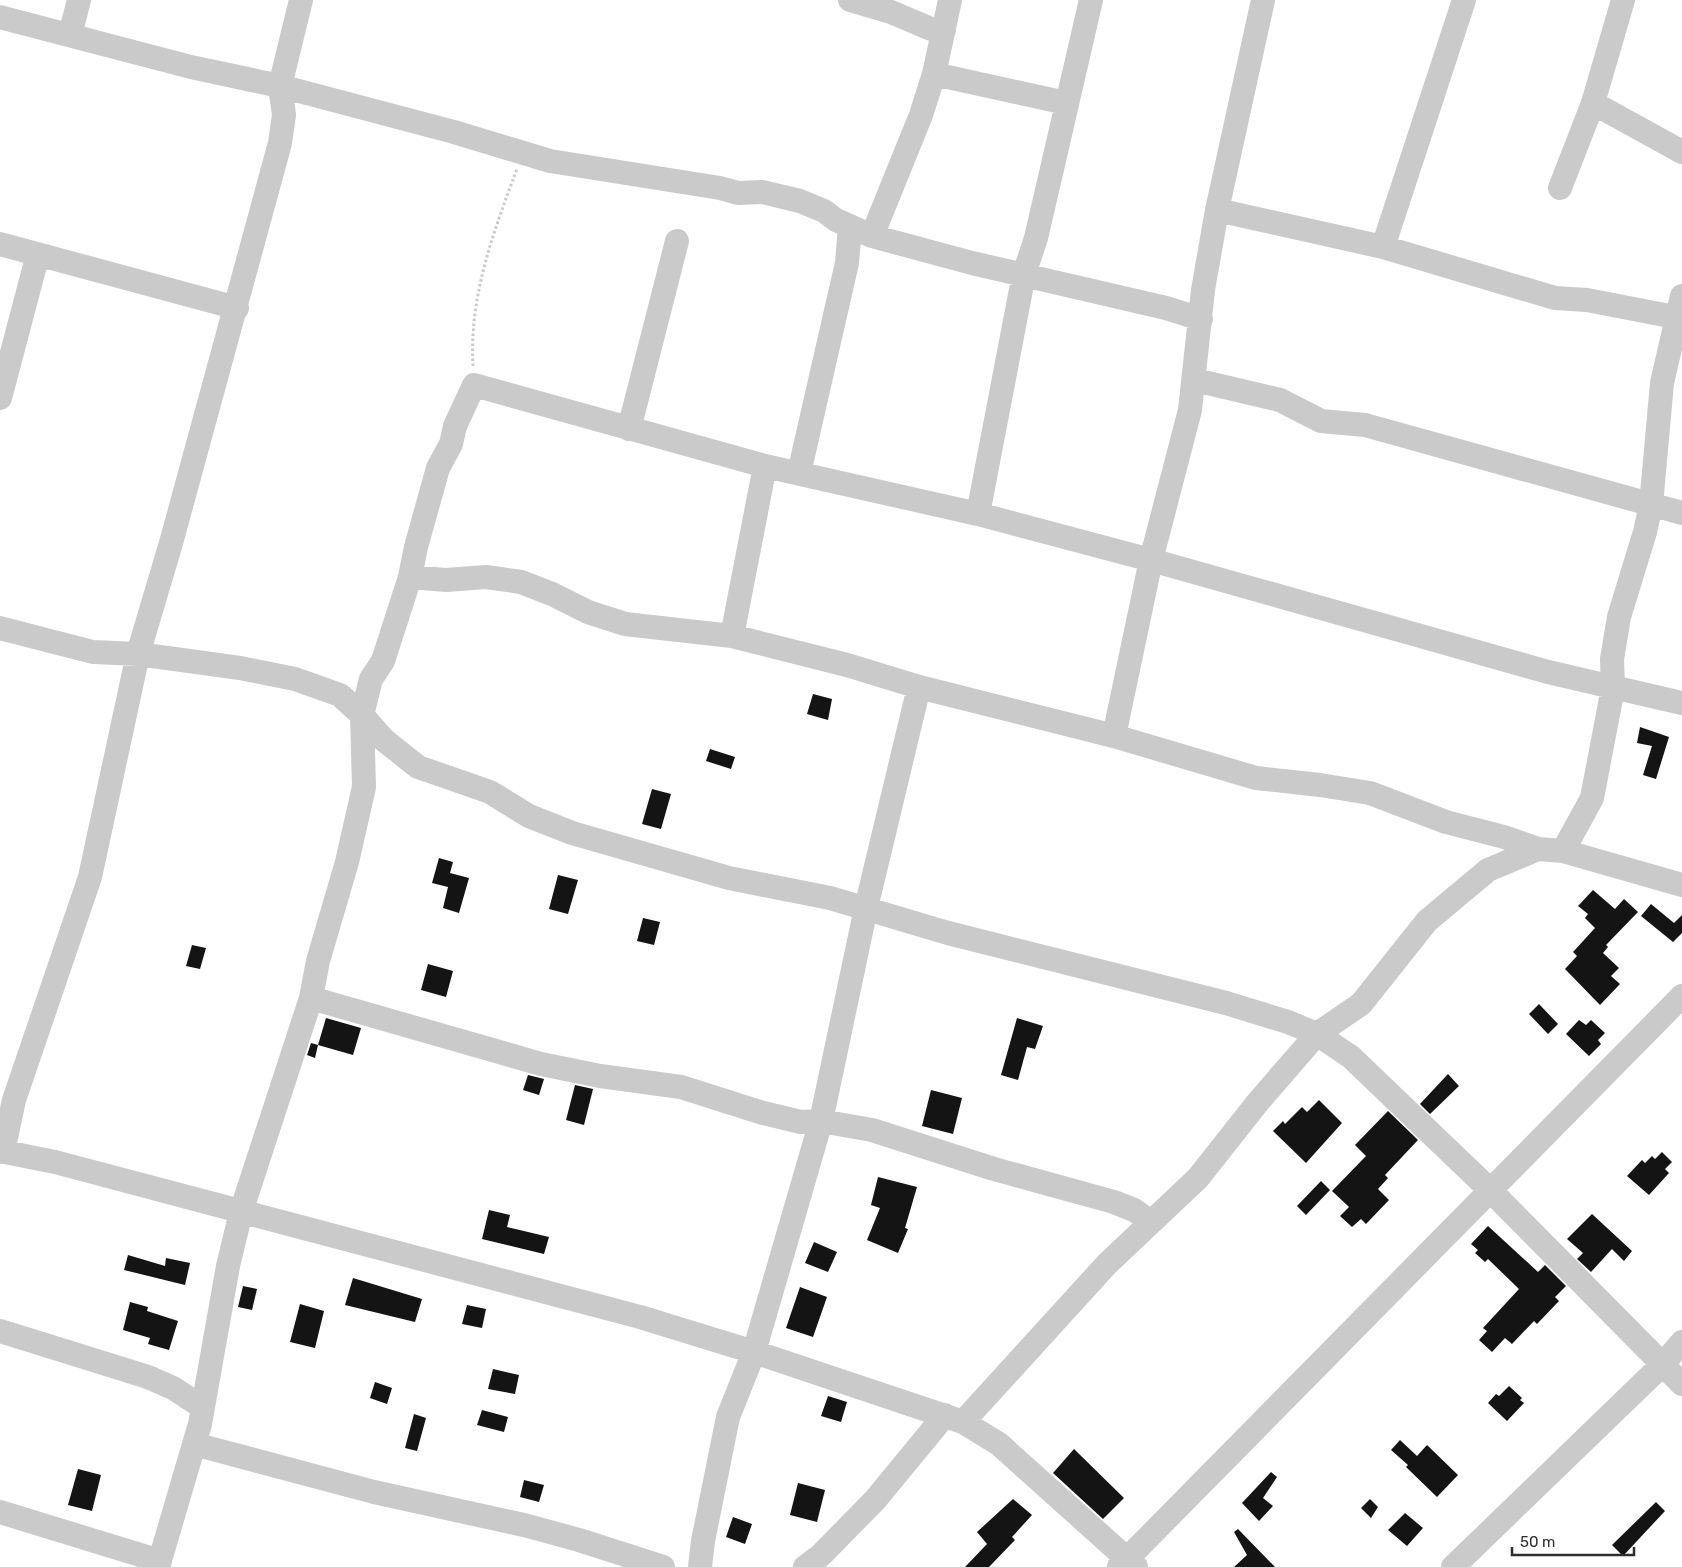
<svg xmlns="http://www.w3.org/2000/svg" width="1682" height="1567" viewBox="0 0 1682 1567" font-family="Rubik,sans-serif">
  <rect width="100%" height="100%" fill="#fff"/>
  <path fill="#141414" d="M813,694L832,699L828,720L807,714Z
    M1640,727L1669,737L1656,779L1643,775L1652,746L1637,743Z
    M710,749L735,757L731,769L706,761Z
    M652,789L671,794L661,829L642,824Z
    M439,858L453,862L450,873L469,878L459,913L443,908L448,887L432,883Z
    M558,875L578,880L568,914L549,909Z
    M1593,890L1615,909L1624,899L1638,912L1606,945L1608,947L1603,953L1619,968L1611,976L1620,984L1600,1005L1565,969L1577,956L1573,952L1595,928L1585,918L1588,914L1578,906Z
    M1651,904L1674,923L1682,915V933L1673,942L1641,916Z
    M643,918L660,922L654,945L637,941Z
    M192,945L206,948L200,969L186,966Z
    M428,964L453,971L446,997L421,990Z
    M1539,1004L1558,1024L1548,1034L1529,1014Z
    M326,1018L361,1028L353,1055L318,1045Z
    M1017,1018L1043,1026L1035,1049L1027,1047L1018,1080L1001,1075Z
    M1579,1020L1586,1025L1591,1020L1605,1033L1598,1040L1601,1044L1589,1056L1566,1034Z
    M311,1043L318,1045L315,1058L307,1055Z
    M1448,1074L1459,1086L1430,1114L1420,1104Z
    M528,1075L544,1079L539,1095L523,1090Z
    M575,1085L593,1089L584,1125L566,1120Z
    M931,1090L962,1098L953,1134L922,1126Z
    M1319,1100L1342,1123L1306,1163L1273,1131L1283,1121L1285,1124L1302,1107L1307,1112Z
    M1388,1111L1418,1140L1385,1175L1388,1178L1378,1189L1389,1200L1366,1224L1361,1219L1352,1227L1340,1216L1349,1207L1332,1191L1366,1156L1355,1145Z
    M1662,1152L1672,1162L1665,1169L1669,1173L1649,1195L1627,1176L1642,1160L1645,1163L1652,1156L1655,1159Z
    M878,1177L917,1187L905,1228L908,1229L898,1253L867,1240L880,1208L871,1205Z
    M1321,1181L1330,1190L1306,1215L1297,1206Z
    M489,1210L510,1215L507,1227L549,1237L544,1254L482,1239Z
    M1592,1214L1632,1251L1624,1261L1612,1249L1591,1272L1577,1259L1583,1253L1567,1239Z
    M1488,1226L1538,1272L1545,1265L1566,1286L1555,1297L1559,1301L1537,1324L1534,1321L1512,1344L1505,1338L1492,1352L1479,1340L1487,1331L1483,1328L1519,1289L1488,1259L1485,1262L1475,1253L1478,1250L1471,1244Z
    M814,1242L837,1252L828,1272L805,1263Z
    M128,1255L165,1266L166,1258L190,1263L185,1285L124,1270Z
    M353,1278L422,1299L415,1322L345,1305Z
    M243,1286L257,1289L252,1310L238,1307Z
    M800,1287L827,1297L813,1337L786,1328Z
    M130,1302L148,1307L147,1311L178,1321L169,1350L148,1344L150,1338L123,1330Z
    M300,1304L324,1311L315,1348L290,1342Z
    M467,1305L486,1309L482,1328L462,1324Z
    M493,1369L519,1375L515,1394L488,1389Z
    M375,1382L392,1388L387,1404L370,1398Z
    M1509,1386L1522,1398L1520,1400L1524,1403L1507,1421L1488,1403L1496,1394L1499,1396Z
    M828,1396L847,1402L841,1422L821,1416Z
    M482,1410L508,1417L504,1432L477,1425Z
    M414,1414L426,1418L417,1451L405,1448Z
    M1400,1440L1417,1456L1427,1445L1458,1475L1437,1497L1406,1467L1408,1465L1391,1450Z
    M1074,1449L1124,1498L1103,1519L1053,1473Z
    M78,1469L101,1475L92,1511L68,1505Z
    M1271,1472L1277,1477L1263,1498L1273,1506L1259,1521L1242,1503Z
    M524,1480L544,1485L539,1502L520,1497Z
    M798,1483L825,1490L817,1522L790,1515Z
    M1013,1499L1032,1515L1012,1537L1015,1540L989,1567H965L987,1544L977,1532Z
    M1370,1499L1378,1507L1371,1518L1361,1508Z
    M1656,1502L1665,1511L1623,1556L1612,1545Z
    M1405,1513L1423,1528L1407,1546L1388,1530Z
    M733,1517L752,1524L745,1544L726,1537Z
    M1238,1529L1275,1567H1234L1247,1555L1234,1532Z"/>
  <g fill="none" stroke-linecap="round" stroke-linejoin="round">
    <path stroke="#cacaca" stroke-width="3" stroke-dasharray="2.5 2.5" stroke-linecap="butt" d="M473,366C469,297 493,233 517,169"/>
    <path stroke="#cacaca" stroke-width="24" d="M850,0L891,12L931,29L944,30
      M1623,0L1593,103L1682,152
      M0,17L191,67L280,86L454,132L550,161L720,188L738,193L762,192L800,201L824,211L836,220L872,236L972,263L1166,308L1201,319
      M70,35L79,0
      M934,74L1066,103
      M1560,188L1593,103
      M1217,210L1383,247L1555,298L1587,300L1675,317
      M872,236L921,115L934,74L950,0
      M0,244L237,308
      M1383,247L1464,0
      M1195,380L1280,400L1321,421L1365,425L1682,513
      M0,398L38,254
      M629,429L677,241
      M799,473L847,263L850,226
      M978,514L1024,274L1036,238L1091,0
      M410,577L446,580L486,577L521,582L552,594L588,612L625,624L732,636L847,665L919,687L1114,736L1256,778L1320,785L1370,793L1446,822L1504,837L1538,849L1563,851L1682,885
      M0,628L93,652L138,654L240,668L295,679L340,695L362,715L384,740L418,767L490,792L529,816L572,833L729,878L830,898L948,933L1226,1003L1288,1022L1317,1034L1351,1057L1490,1190L1682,1384
      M732,636L765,466
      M1114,736L1151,560L1190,410L1203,290L1217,210L1263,0
      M1563,851L1592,798L1613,688L1612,659L1619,617L1645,532L1651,505L1662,383L1682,296
      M311,998L541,1064L600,1076L681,1087L763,1113L801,1122L821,1121L872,1130L994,1169L1114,1202L1134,1210L1151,1222
      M0,1151L55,1162L640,1317L754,1352L963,1422L999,1444L1136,1567
      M3,1152L14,1100L90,877L138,654L171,543L280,143L284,115L280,86L301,0
      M0,1331L148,1377L173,1388L202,1407
      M963,1422L1107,1264L1198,1178L1258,1102L1317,1034L1361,1004L1427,921L1488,870L1538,849
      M194,1444L374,1492L524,1525L579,1540L663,1567
      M0,1512L160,1561
      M158,1567L200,1424L228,1266L241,1212L311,998L318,961L347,862L364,787L362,715L371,679L383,661L410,577L416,547L438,468L451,444L455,426L474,385L765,466L978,514L1151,560L1548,672L1682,703
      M700,1567L703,1541L728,1417L754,1352L821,1121L866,908L919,687
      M805,1567L821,1555L875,1500L945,1415
      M1119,1567L1682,996
      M1453,1567L1663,1364L1682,1342"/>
  </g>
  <path d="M1512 1547v8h122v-8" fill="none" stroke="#2d2d2d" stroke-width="2.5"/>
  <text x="1520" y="1547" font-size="15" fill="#2d2d2d" stroke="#ffffff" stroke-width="4" paint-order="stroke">50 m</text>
</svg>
